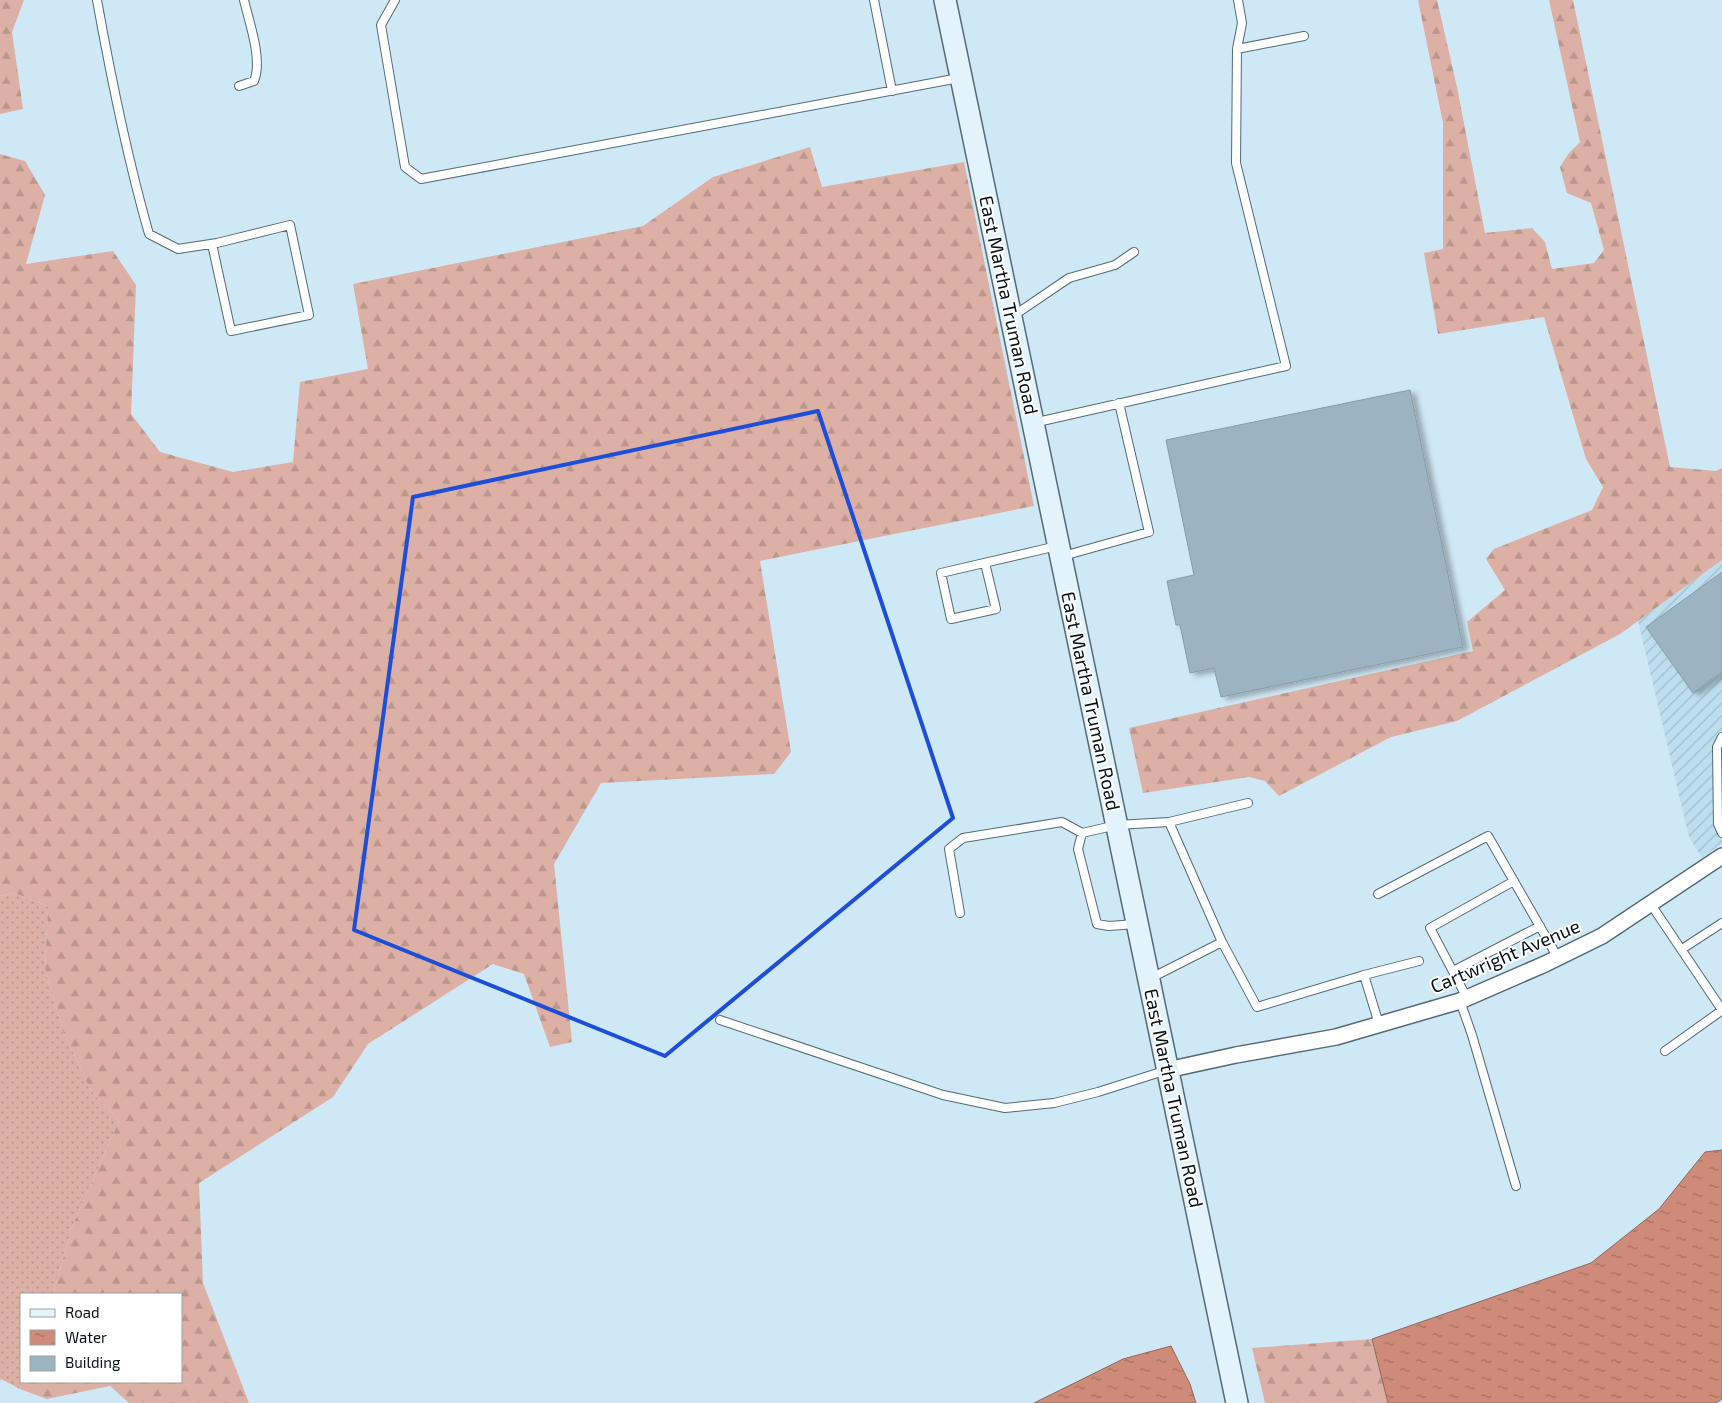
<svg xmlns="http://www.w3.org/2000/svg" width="1722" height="1403" viewBox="0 0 1722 1403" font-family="'Exo 2',sans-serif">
  <defs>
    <pattern id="industrial-furrows" width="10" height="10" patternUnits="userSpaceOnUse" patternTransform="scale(1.25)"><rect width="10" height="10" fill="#bddeef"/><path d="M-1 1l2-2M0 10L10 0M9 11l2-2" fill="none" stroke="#a1bdcc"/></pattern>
    <pattern id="grass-dots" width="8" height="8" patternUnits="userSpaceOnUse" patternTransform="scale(1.25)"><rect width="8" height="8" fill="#dcb0a4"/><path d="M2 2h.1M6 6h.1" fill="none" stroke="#bb968c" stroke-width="1.8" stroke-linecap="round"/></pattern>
    <pattern id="forest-firs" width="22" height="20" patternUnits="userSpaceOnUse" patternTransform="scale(1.25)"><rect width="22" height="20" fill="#dcb0a4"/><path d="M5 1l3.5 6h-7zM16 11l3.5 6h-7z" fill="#bb968c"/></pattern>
    <pattern id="water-ripples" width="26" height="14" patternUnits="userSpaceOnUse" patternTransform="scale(1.25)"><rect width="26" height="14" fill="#ce8b79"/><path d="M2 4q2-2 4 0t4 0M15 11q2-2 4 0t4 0" fill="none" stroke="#a57062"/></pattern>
    <filter id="shadow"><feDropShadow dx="5.5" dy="3" stdDeviation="2.5" flood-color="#0004"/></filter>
  </defs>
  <rect width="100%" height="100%" fill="#cfe8f5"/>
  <path fill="url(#industrial-furrows)" d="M1722,560V843L1702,858L1689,837L1638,621Z"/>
  <path fill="url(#grass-dots)" d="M14,893L48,906L45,968L63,1031L90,1089L119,1121L72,1227L53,1294H21L22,1382L20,1389L1,1379L0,1381V896Z"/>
  <path fill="url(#forest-firs)" d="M0,0H24L12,32L23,109L0,114Z
    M1418,0H1437L1457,87L1485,233L1532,228L1545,242L1552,269L1594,263L1604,250L1591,203L1567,193L1560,167L1569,153L1580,142L1549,0H1573L1670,467L1716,471L1722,468V560L1620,634L1457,721L1391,737L1279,796L1265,781L1249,777L1143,793L1129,728L1473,651L1467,622L1505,590L1486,559L1494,549L1592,510L1603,487L1586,459L1544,317L1438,334L1424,253L1443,249V123Z
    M810,147L822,187L964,162L1034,506L760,561L791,752L774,774L601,783L554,864L572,1042L550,1047L524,974L493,964L368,1044L333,1097L199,1183L203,1283L249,1403H129L110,1386L47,1399L20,1389L22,1382H181V1294H53L72,1227L119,1121L90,1089L63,1031L45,968L48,906L14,893L0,896V154L25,161L45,195L26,264L113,251L136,285L131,414L160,452L233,472L293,462L300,382L368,369L353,284L643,226L713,177Z
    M1372,1339L1388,1403H1265L1252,1348Z"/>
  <path fill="url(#water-ripples)" stroke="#93665b" d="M1722,1150V1399L1716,1403H1388L1372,1339L1591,1263L1659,1209L1705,1152Z
    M1171,1346L1190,1384L1196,1403H1034L1123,1359Z"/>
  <path fill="#9cb4c1" stroke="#859da9" filter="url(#shadow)" d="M1410,390L1463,647L1221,697L1214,668L1190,673L1180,625H1176L1167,581L1194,575L1166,440Z
    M1722,572V672L1693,693L1646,627Z"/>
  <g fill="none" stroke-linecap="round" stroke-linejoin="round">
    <defs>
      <path id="service" d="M97,0C111,78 127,157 149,234L178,249L217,243L290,225L309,315L231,331L212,244
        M395,0L381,25L405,167L421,179L959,78
        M874,0L892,91
        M1237,49L1304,36
        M239,86L254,81C263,60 249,22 244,0
        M1013,316L1069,278L1115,265L1134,252
        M1033,423L1286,366L1236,163L1237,49L1242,23L1238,0
        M1063,556L1149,532L1119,403
        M985,563L996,609L951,619L941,573L1057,546
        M1722,737L1717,747L1718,824L1722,833
        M1169,822L1248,803
        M1378,894L1488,836L1558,958
        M1650,903L1722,1010
        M960,913L949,849L963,838L1062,822L1082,833
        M1135,924L1109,926L1097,924L1078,849L1082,833L1117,825L1169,822L1222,942
        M1682,949L1722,923
        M1453,971L1540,926
        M1364,975L1419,961
        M1151,978L1222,942L1257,1007L1364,975L1379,1024
        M1467,998L1430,928L1514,881
        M1460,1001L1472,1035L1516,1186
        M720,1020L943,1095L1005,1108L1054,1103L1098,1092L1167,1070
        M1665,1051L1721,1011"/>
      <path id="minor" d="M1167,1070L1236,1055L1336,1037L1460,1001L1545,964L1602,936L1722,856"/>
      <path id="secondary" d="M945,0L1237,1403"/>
    </defs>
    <use href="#service" stroke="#546a75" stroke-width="10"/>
    <use href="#minor" stroke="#546a75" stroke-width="18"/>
    <use href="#secondary" stroke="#546a75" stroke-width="24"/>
    <use href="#service" stroke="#fff" stroke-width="8"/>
    <use href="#minor" stroke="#fff" stroke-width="15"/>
    <use href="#secondary" stroke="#e2f3fb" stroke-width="21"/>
  </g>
  <path fill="none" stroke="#1d4ed8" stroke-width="4" stroke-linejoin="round" d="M818,411L953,818L665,1056L354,930L413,497Z"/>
  <g text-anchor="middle" stroke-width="4" stroke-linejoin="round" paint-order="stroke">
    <g font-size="19" fill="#081115" stroke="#fff">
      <text transform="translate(1009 305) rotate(78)" y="7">East Martha Truman Road</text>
      <text transform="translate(1091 701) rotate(78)" y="7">East Martha Truman Road</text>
      <text transform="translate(1505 956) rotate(-23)" y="7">Cartwright Avenue</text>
      <text transform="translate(1174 1098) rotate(78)" y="7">East Martha Truman Road</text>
    </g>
  </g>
  <rect x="20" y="1293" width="162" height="90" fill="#ffffff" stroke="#9ca0a1"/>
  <rect x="30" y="1309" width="25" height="8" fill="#e2f3fb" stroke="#9ca0a1"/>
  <text x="65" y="1318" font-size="15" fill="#081115">Road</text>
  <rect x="30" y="1330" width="25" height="15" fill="url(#water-ripples)" stroke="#9ca0a1"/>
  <text x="65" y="1343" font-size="15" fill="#081115">Water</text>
  <rect x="30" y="1356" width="25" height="15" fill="#9cb4c1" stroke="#9ca0a1"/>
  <text x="65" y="1368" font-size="15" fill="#081115">Building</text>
</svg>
